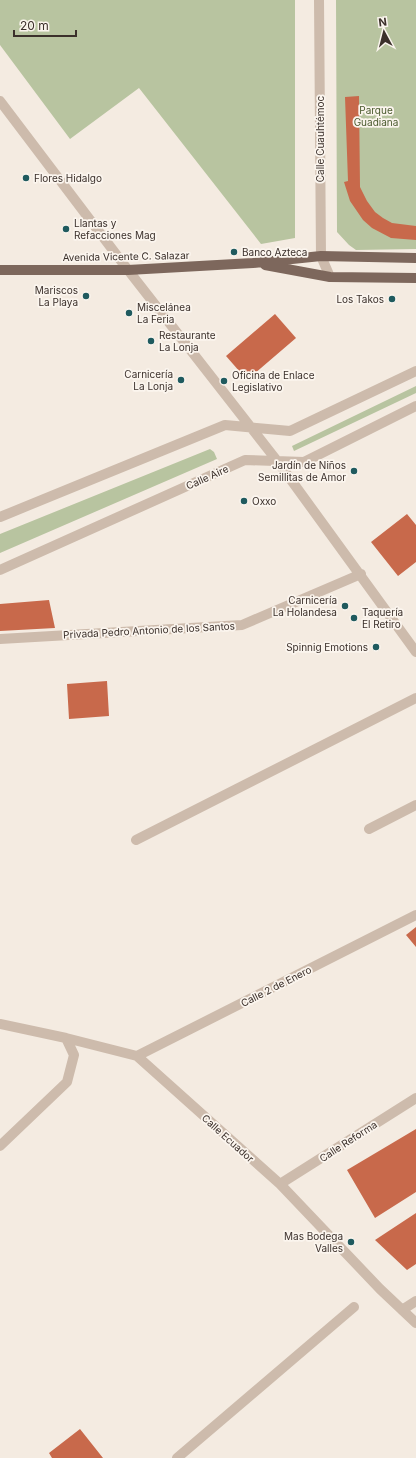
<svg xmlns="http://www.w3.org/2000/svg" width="416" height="1458" viewBox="0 0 416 1458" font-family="Inter,sans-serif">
  <rect width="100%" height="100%" fill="#f4ebe1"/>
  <path fill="#b8c4a0" d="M0,0H295V238L261,244L139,88L70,139L0,45Z
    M336,0H416V249L356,250L349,245L337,232Z
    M416,386V393L294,451L292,446Z
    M210,449L214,452L217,459L0,553V534Z"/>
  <path fill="#c8694b" d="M359,96L360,187L367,201L375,212L383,218L392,223L416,226V240L391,238L372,228L363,220L350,201L344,182L348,181L345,97Z
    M275,314L296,338L247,380L226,356Z
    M407,514L416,525V562L398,576L371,542Z
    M49,600L55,628L0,631V604Z
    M107,681L109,716L69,719L67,684Z
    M416,927V947L406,935Z
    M416,1129V1192L375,1218L347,1170Z
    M416,1213V1264L407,1270L375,1240Z
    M80,1429L103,1458H52L49,1453Z"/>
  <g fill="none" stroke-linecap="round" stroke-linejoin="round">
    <path stroke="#cdbbac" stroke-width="10" d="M319,0L321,256L330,277
      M0,101L128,270L278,462L416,652
      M0,517L225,425L290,431L416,371
      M0,570L245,460L304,462L416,406
      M0,639L242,625L361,574
      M369,829L416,805
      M136,840L416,698
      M0,1024L66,1038L137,1056L280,1184L380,1289L416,1323
      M137,1056L416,915
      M0,1146L67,1082L74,1055L66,1038
      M280,1184L416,1098
      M402,1310L416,1301
      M177,1458L354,1307"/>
    <path stroke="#7d675c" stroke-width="10" d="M265,265L330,277L416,278
      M0,270H128L253,263L321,256L416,258"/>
  </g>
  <g fill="#1f5a5e" stroke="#fbf5ee" stroke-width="1.5">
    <circle cx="26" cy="178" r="4"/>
    <circle cx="66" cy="229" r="4"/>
    <circle cx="234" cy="252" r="4"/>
    <circle cx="86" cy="296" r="4"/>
    <circle cx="392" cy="299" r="4"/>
    <circle cx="129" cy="313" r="4"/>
    <circle cx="151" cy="341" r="4"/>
    <circle cx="181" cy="380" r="4"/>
    <circle cx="224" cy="381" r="4"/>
    <circle cx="354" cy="471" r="4"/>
    <circle cx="244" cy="501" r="4"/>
    <circle cx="345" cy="606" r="4"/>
    <circle cx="354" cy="618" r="4"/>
    <circle cx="376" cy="647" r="4"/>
    <circle cx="351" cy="1242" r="4"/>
  </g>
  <g text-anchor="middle" stroke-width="3.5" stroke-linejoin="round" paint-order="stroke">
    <g font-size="10" fill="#4a5a2e" stroke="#fbf5ee">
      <text x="376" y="114">Parque<tspan x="376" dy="12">Guadiana</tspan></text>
    </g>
    <g font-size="10" fill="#3b302b" stroke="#fbf5ee">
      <text transform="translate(320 139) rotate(-90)" y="4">Calle Cuauhtémoc</text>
      <text transform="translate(126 256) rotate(-1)" y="4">Avenida Vicente C. Salazar</text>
      <text transform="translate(207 477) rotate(-24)" y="4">Calle Aire</text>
      <text transform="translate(149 630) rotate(-3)" y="4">Privada Pedro Antonio de los Santos</text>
      <text transform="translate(276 986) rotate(-27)" y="4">Calle 2 de Enero</text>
      <text transform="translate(228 1138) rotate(42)" y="4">Calle Ecuador</text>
      <text transform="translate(348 1141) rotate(-33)" y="4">Calle Reforma</text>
    </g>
    <g font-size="10" fill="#3b302b" stroke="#fbf5ee" text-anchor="start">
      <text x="34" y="182">Flores Hidalgo</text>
      <text x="74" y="227">Llantas y<tspan x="74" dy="12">Refacciones Mag</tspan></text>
      <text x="242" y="256">Banco Azteca</text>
      <text x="78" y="294" text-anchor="end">Mariscos<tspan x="78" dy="12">La Playa</tspan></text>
      <text x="384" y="303" text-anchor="end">Los Takos</text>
      <text x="137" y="311">Miscelánea<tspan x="137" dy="12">La Feria</tspan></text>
      <text x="159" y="339">Restaurante<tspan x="159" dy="12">La Lonja</tspan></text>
      <text x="173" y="378" text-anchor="end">Carnicería<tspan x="173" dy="12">La Lonja</tspan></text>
      <text x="232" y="379">Oficina de Enlace<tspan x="232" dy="12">Legislativo</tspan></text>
      <text x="346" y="469" text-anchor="end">Jardín de Niños<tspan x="346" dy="12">Semillitas de Amor</tspan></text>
      <text x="252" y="505">Oxxo</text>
      <text x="337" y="604" text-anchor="end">Carnicería<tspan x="337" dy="12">La Holandesa</tspan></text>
      <text x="362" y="616">Taquería<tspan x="362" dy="12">El Retiro</tspan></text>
      <text x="368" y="651" text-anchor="end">Spinnig Emotions</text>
      <text x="343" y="1240" text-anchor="end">Mas Bodega<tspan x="343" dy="12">Valles</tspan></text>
    </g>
  </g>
  <g transform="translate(384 32) rotate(353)" stroke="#fbf5ee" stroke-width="3" paint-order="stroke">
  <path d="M0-3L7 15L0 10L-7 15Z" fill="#3b302b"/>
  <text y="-6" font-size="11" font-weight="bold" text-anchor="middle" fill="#3b302b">N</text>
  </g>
  <path d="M14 30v6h62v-6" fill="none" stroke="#3b302b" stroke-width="2"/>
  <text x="20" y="30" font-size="12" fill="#3b302b" stroke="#fbf5ee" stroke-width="3" paint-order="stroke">20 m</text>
</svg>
